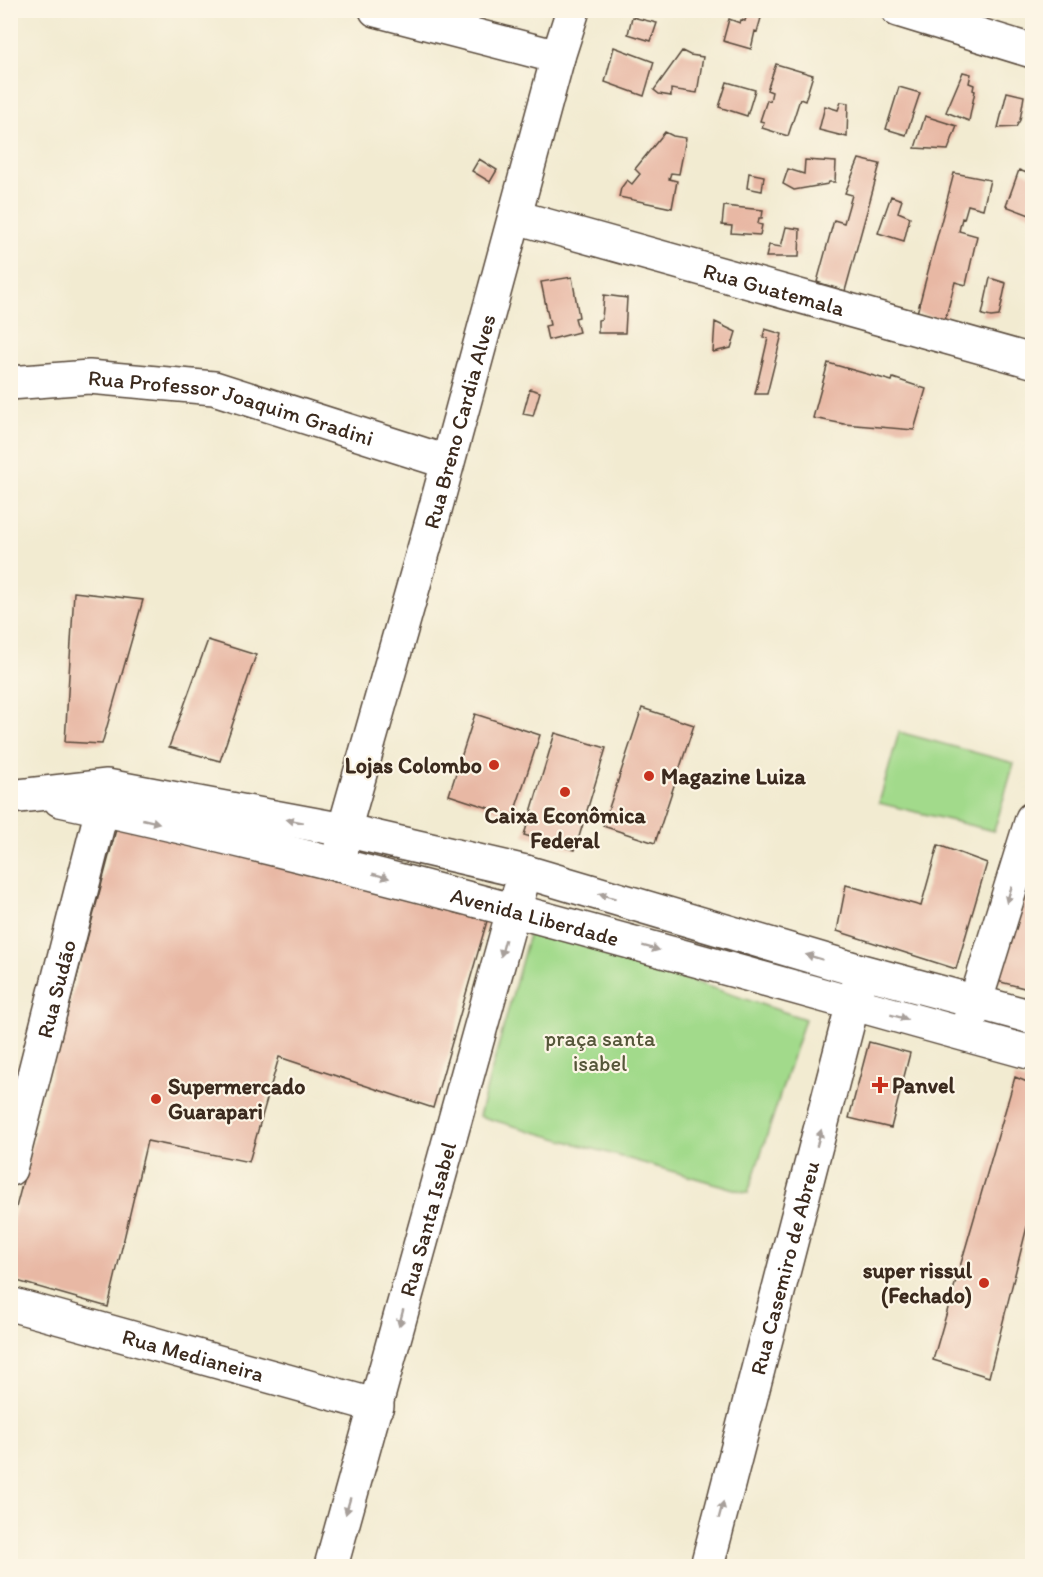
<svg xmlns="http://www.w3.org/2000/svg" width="1043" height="1577" viewBox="0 0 1043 1577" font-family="Itim,sans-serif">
  <rect width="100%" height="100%" fill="#fcf5e5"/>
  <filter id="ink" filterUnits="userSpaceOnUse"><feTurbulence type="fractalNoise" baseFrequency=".0167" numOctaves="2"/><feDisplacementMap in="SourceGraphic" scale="12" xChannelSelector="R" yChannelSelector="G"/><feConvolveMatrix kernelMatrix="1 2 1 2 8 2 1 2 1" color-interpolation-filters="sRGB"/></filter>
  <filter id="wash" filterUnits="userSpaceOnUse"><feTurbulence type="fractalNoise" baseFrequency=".008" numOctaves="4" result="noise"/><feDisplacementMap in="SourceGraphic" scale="24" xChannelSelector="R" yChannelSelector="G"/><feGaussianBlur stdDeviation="1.35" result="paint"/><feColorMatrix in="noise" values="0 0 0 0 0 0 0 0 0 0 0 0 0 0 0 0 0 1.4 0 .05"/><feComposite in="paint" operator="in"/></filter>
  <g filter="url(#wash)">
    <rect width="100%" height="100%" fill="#f2ebd1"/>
    <path fill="#a2da8b" stroke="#6e8254" stroke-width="1.5" d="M899,732L1014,763L994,831L879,803Z
      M531,927L805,1019L748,1193L479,1116Z"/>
    <g id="blocks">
      <path fill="#e8b8a4" d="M747,14L761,18L757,32L755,31L751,49L723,41L729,19L740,23L741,20L745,21Z
        M632,17L657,23L651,41L628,34Z
        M614,47L654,62L644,96L605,82Z
        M682,51L690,55L703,57L697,93L671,89V96L659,94L654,90Z
        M776,64L813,75L805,101L800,99L788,136L762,128L764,122L760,121L767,100L770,101L772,92L767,90Z
        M963,72L971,74L969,83L974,85L973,90L975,91L969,121L946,112Z
        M727,82L755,90L747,116L719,107Z
        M899,87L920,93L906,135L886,129Z
        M1007,92L1024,96L1020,120L1016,127L998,128Z
        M841,102L848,103L847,137L819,130L825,106L838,110Z
        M925,116L957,126L948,150L915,148Z
        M665,132L673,136L686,138L679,174L671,173L669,179L677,181L672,208L619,197L621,188L627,180L632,184L640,174L635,169Z
        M479,159L497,170L490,182L472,171Z
        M859,159L880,164L845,291L817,282L834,220L844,223L852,195L845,193Z
        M805,160L836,162L835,182H829L828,184L794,190L783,184L788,169L804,174Z
        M1019,170L1032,175V216L1006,206Z
        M749,173L764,176L762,191L747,188Z
        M954,173L990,180L983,209L968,205L964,219L962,218L959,231L977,236L966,285L955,282L945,320L917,313Z
        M891,196L902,200L898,212L910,217L904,241L878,233Z
        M724,206L763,210L762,218H759L758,224L762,225L760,235L731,233L732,226L722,225Z
        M786,227L800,229L799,257H766L769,245L781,247Z
        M572,277L579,317L575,318L579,332L548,340L545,326L550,325L541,282Z
        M990,278L1006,283L999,316L991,317L982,315Z
        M604,295L627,298L625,333H598V320L602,319Z
        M715,322L736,332L731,348L713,352Z
        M765,329L782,334L767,394H755L768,338L763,337Z
        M828,363L892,381L893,378L926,389L914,430L844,424L813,418Z
        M530,389L540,392L533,416L523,414Z
        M74,592L143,600L102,744L65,742Z
        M208,640L256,655L220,761L169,747Z
        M642,708L694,725L655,843L603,826Z
        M475,714L540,735L513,816L449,795Z
        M555,733L606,748L575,850L524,835Z
        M118,822L487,921L433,1108L279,1057L249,1162L147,1141L108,1307L10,1279V1230Z
        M938,845L987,863L956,969L837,931L846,885L921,906Z
        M1017,892L1032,896V990L993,980Z
        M869,1042L910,1053L891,1128L849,1118Z
        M1015,1077L1032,1084V1207L989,1377L933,1360Z"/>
    </g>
  </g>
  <g filter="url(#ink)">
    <use href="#blocks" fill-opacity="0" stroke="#564739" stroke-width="1.5"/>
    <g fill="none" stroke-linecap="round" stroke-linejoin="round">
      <defs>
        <g id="minor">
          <path d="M376,10L558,57"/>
          <path d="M898,10L1032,51"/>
          <path id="s1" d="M516,217L1032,361"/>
          <path id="s2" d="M10,383L89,377L214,388L447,462"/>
          <path id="s3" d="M338,865L344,830L432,521L558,57L573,10"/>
          <path d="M967,1029L1032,819"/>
          <path id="s4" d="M10,1169L102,809"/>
          <path id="s5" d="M10,1304L377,1406"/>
          <path id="s6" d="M331,1566L513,911L526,872"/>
          <path id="s7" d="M707,1566L860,976"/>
        </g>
        <g id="major">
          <path d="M10,797L107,786L344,830L526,872L861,971L1032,1017"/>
          <path id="s8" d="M60,800C388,870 710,965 1032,1053"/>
        </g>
      </defs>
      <use href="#minor" stroke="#564739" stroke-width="36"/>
      <use href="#major" stroke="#564739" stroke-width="36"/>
      <use href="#minor" stroke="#fff" stroke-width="33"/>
      <use href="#major" stroke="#fff" stroke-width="33"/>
    </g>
    <defs><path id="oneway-solid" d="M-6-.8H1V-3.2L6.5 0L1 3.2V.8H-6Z" transform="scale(1.5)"/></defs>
    <g fill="#a79f9a">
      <use href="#oneway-solid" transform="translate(151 821) rotate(13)"/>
      <use href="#oneway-solid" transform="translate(295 821) rotate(-169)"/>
      <use href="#oneway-solid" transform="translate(381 876) rotate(15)"/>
      <use href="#oneway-solid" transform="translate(1009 895) rotate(107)"/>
      <use href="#oneway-solid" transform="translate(607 896) rotate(-163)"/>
      <use href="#oneway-solid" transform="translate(503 948) rotate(105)"/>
      <use href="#oneway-solid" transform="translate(651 948) rotate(15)"/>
      <use href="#oneway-solid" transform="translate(814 957) rotate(-163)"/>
      <use href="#oneway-solid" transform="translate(899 1017) rotate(15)"/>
      <use href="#oneway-solid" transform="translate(819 1138) rotate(-75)"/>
      <use href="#oneway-solid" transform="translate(401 1318) rotate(105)"/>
      <use href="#oneway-solid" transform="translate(348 1506) rotate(106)"/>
      <use href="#oneway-solid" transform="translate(721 1510) rotate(-75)"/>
    </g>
  </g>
  <g fill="#c8321e" stroke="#fcf5e5" stroke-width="2">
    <circle cx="494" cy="765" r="6"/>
    <circle cx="649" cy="776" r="6"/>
    <circle cx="565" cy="792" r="6"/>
    <path d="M877 1076h6v6h6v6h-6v6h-6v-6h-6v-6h6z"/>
    <circle cx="156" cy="1099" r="6"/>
    <circle cx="984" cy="1283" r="6"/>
  </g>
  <g text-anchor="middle" stroke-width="4.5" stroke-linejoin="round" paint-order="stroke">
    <g font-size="22" fill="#3b2a1e" stroke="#fcf5e5">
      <text dy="8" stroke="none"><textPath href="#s1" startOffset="268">Rua Guatemala</textPath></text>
      <text dy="8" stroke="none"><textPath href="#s2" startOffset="225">Rua Professor Joaquim Gradini</textPath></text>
      <text dy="8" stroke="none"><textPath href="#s3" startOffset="460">Rua Breno Cardia Alves</textPath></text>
      <text dy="8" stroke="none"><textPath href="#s8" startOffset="489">Avenida Liberdade</textPath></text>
      <text dy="8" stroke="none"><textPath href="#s4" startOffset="186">Rua Sudão</textPath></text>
      <text dy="8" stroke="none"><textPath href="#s6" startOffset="360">Rua Santa Isabel</textPath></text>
      <text dy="8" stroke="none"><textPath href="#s7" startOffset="308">Rua Casemiro de Abreu</textPath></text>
      <text dy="8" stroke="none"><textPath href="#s5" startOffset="190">Rua Medianeira</textPath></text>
    </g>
    <g font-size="22" font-weight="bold" fill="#3b2a1e" stroke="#fcf5e5" text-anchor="start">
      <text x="482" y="773" text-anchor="end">Lojas Colombo</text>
      <text x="661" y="784">Magazine Luiza</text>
      <text x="565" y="823" text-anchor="middle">Caixa Econômica<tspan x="565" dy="25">Federal</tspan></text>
      <text x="892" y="1093">Panvel</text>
      <text x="168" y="1094">Supermercado<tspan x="168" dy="25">Guarapari</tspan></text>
      <text x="972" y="1278" text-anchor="end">super rissul<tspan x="972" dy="25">(Fechado)</tspan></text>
    </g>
    <g font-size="22" fill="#555639" stroke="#fcf5e5">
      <text x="600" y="1046">praça santa<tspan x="600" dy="25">isabel</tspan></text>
    </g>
  </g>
  <rect width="1043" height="1577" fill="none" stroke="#fcf5e5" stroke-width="36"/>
</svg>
